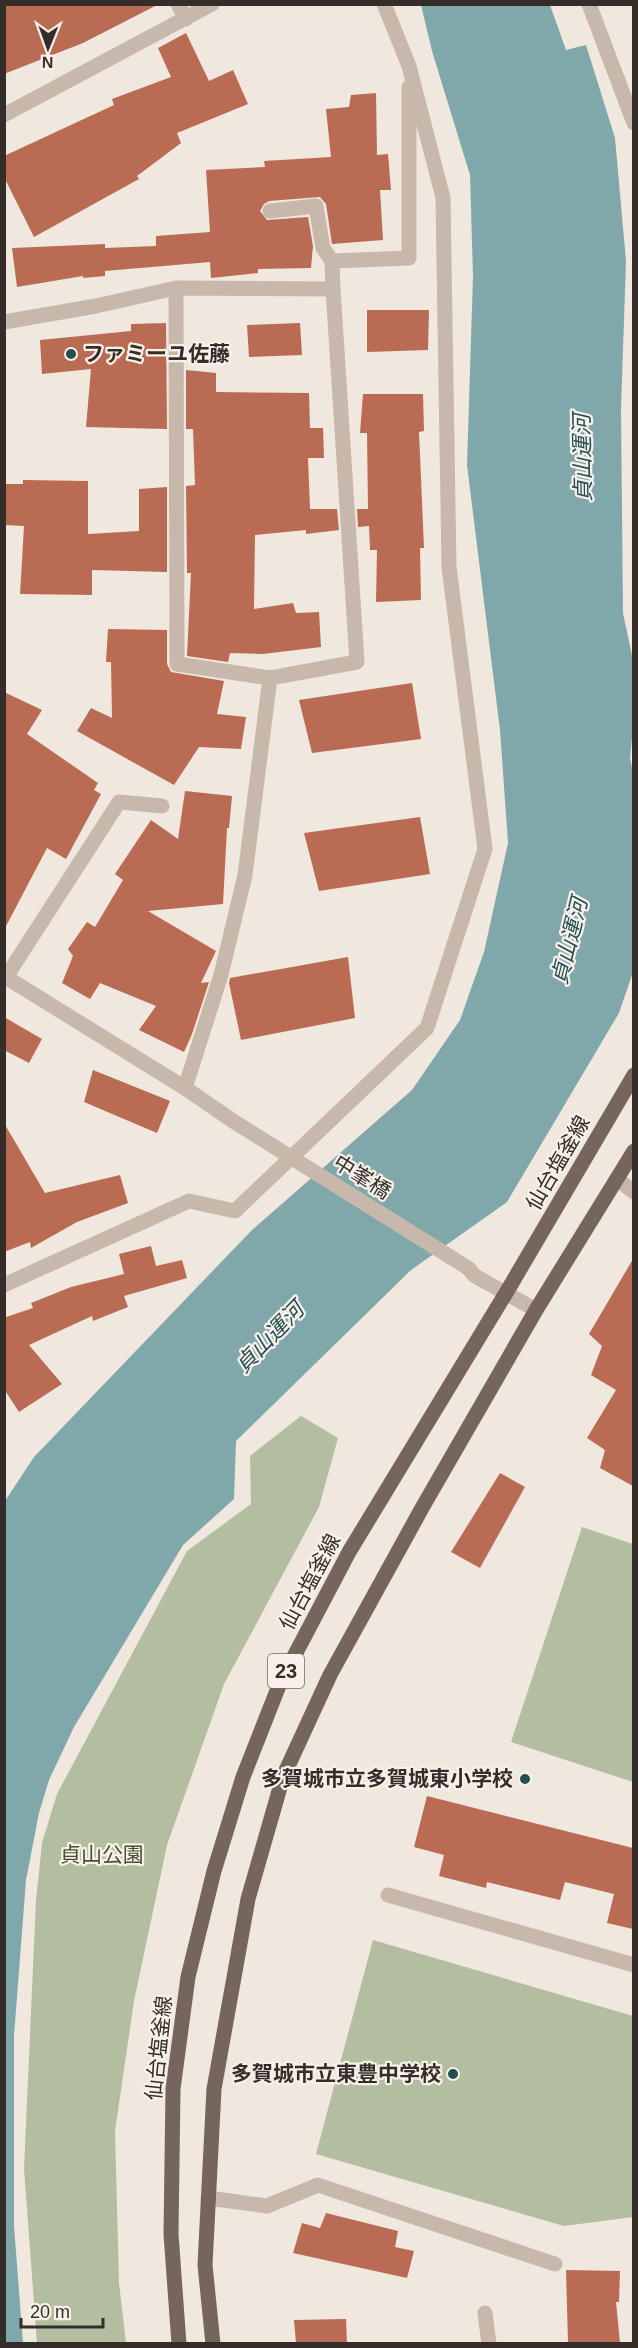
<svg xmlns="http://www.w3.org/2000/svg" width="638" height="2348" viewBox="0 0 638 2348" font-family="Arial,'Noto Sans JP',sans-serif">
  <rect width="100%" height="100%" fill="#f0e7de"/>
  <path fill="#b3bd9f" d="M301,1416L338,1438L319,1507L224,1684L167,1845L134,2001L115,2131L119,2283L126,2343H37L24,2169L36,1900L42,1843L57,1794L187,1551L251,1504L250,1456Z
    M582,1527L633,1544V1782L511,1742Z
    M373,1940L633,2016V2217L564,2226L316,2154Z"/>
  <path fill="#80a8aa" d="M421,5H550L566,50L586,45L615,138L626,261L621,409L623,613L634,665V717L630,758L634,778L633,972L619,1013L507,1202L411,1270L236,1441L234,1499L183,1545L74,1727L49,1780L39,1813L26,1880L14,2036V2226L23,2343L5,2344V1501L34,1457L252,1230L412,1090L460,1020L484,952L508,843L500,730L467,465L473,276L470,175L432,51Z"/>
  <path fill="#b96c53" d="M4,4H159L83,43L4,74Z
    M186,33L209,81L233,70L248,104L177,133L181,143L137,176L139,179L34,237L4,177V156L114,105L112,99L171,77L158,48Z
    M376,93L377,155L388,154L391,190H380L383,240L332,244L326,204L320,197L269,201L264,204L260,211L267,220L308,217L313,246L311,268L258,269V273L211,278L210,262L105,271V276L83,278V276L17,287L12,248L105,244V248L156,246V236L210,232L206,170L265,167L264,161L331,157L326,109L349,107L351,95Z
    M367,310H429L428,350L367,352Z
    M166,323L167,429L86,427L91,369L42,374L40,340L131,331V324Z
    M300,323L302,355L249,357L247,325Z
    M186,370L216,373V392L309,393L310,428H323L324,458H308L310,509H337L339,530L306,534V530L255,535L254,609L293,603L296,613L319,612L321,647L263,654L230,653L228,662L187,656L191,573H187L186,486L195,485L193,429H186Z
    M363,394H423L424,431L419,432L424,548H420L421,600L376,602L377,550H370L369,526L358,527L357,509H368L367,433H360Z
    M23,480L88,481V534L139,531V489L167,487V572L92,570V595L20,594L24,526L4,525V484H23Z
    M108,629L167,630V664L171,672L224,681L217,714L246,717L241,749L199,747L174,785L77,731L91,708L112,718L111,662H106Z
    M412,683L421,739L312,753L299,700Z
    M4,692L42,710L27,734L98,783L94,790L101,794L66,859L47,848L4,930Z
    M185,791L232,796L229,828H227L223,904L148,911L216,951L201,983L209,982L192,1034L184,1052L139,1030L156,1006L100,983L90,999L62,983L73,956L68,949L87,922L95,927L123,880L115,874L151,820L178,839Z
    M420,817L430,874L319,891L304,833Z
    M348,957L355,1018L241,1040L229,983L230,978Z
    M4,1017L42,1039L29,1063L4,1050Z
    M93,1070L170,1101L157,1133L84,1102Z
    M4,1123L45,1193L120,1175L128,1203L77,1222L31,1248L30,1242L4,1252Z
    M151,1246L156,1266L182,1260L187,1278L124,1296L128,1307L93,1321L92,1316L29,1345L62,1384L19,1412L4,1389V1316L6,1317L33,1308L31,1303L71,1287L124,1274L119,1254Z
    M633,1259V1486L600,1468L605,1450L587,1438L616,1390L591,1375L602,1346L589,1334Z
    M500,1473L525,1487L480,1568L451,1552Z
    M427,1796L633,1848V1929L607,1923L614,1894L565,1882L560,1900L487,1882L486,1888L439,1876L444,1855L414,1847Z
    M326,2213L398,2231L395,2247L414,2251L407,2278L293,2253L302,2223L320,2228Z
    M566,2270L620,2271L619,2302H616L620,2343H568Z
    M346,2319L347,2343H296L294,2320Z"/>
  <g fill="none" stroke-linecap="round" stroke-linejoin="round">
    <path stroke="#c7b8ab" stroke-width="15" d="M178,4L186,19
      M589,4L634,123
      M4,115L212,4
      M270,211L316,206L323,248L332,261
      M176,288L177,664L270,678
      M333,289L332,261L409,258V87
      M4,322L96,306L176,288L333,289L357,662L270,678L245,875L221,975L185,1088
      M4,976L185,1088L233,1121
      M6,977L119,802L162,806
      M617,1179L634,1192
      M468,1268L475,1276L536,1310
      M4,1285L189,1201L235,1211L427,1028L485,849L449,567L443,198L409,66L384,4
      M388,1895L634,1965
      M208,2198L267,2206L318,2185L555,2264
      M485,2313L489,2344"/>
    <path stroke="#76655c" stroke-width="15" d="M179,2344L171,2234L173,2089L188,1977L214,1871L243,1777L280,1683L349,1552L506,1293L634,1075
      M213,2344L205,2265L214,2089L248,1899L283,1777L330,1675L422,1508L536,1310L634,1151"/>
    <path stroke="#c7b8ab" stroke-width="15" d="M233,1121L468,1268"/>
  </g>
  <g fill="#234f52" stroke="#f8f1ea" stroke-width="2">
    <circle cx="71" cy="354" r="6"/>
    <circle cx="525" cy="1779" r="6"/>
    <circle cx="453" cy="2074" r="6"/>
  </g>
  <g text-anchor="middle" stroke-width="4.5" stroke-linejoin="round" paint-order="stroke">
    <rect fill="#f8f1ea" stroke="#706863" stroke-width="1.5" x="268" y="1654" width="36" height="34" rx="4.5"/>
    <g font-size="20" font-weight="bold" fill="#352d29">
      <text x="286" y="1678">23</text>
    </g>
    <g font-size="21" font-weight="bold" fill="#352d29" stroke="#f8f1ea" text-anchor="end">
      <text x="83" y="361" text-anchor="start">ファミーユ佐藤</text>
      <text x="513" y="1786">多賀城市立多賀城東小学校</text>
      <text x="441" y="2081">多賀城市立東豊中学校</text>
    </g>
    <g font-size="21" fill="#352d29" stroke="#f8f1ea">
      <text transform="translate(558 1163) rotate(-60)" y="7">仙台塩釜線</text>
      <text transform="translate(362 1177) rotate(32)" y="7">中峯橋</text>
      <text transform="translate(310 1582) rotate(-62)" y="7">仙台塩釜線</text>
      <text transform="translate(159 2048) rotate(-84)" y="7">仙台塩釜線</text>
    </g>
    <g font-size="21" fill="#455130" stroke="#f8f1ea">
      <text x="102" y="1862">貞山公園</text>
    </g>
    <g font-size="22" font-style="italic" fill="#234f52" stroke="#f8f1ea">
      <text transform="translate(582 458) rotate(-91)" y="8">貞山運河</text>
      <text transform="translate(569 941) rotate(-76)" y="8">貞山運河</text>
      <text transform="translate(269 1337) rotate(-46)" y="8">貞山運河</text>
    </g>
  </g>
  <rect width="638" height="2348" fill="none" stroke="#352d29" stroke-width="12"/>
  <g transform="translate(48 48) rotate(181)" stroke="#f8f1ea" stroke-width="4.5" paint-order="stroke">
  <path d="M0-4.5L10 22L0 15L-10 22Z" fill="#352d29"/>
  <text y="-9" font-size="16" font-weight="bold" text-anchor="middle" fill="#352d29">N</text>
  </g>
  <path d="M21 2318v9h82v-9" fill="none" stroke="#352d29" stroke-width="3"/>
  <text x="30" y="2318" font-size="18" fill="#352d29" stroke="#f8f1ea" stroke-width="4.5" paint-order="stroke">20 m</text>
</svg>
